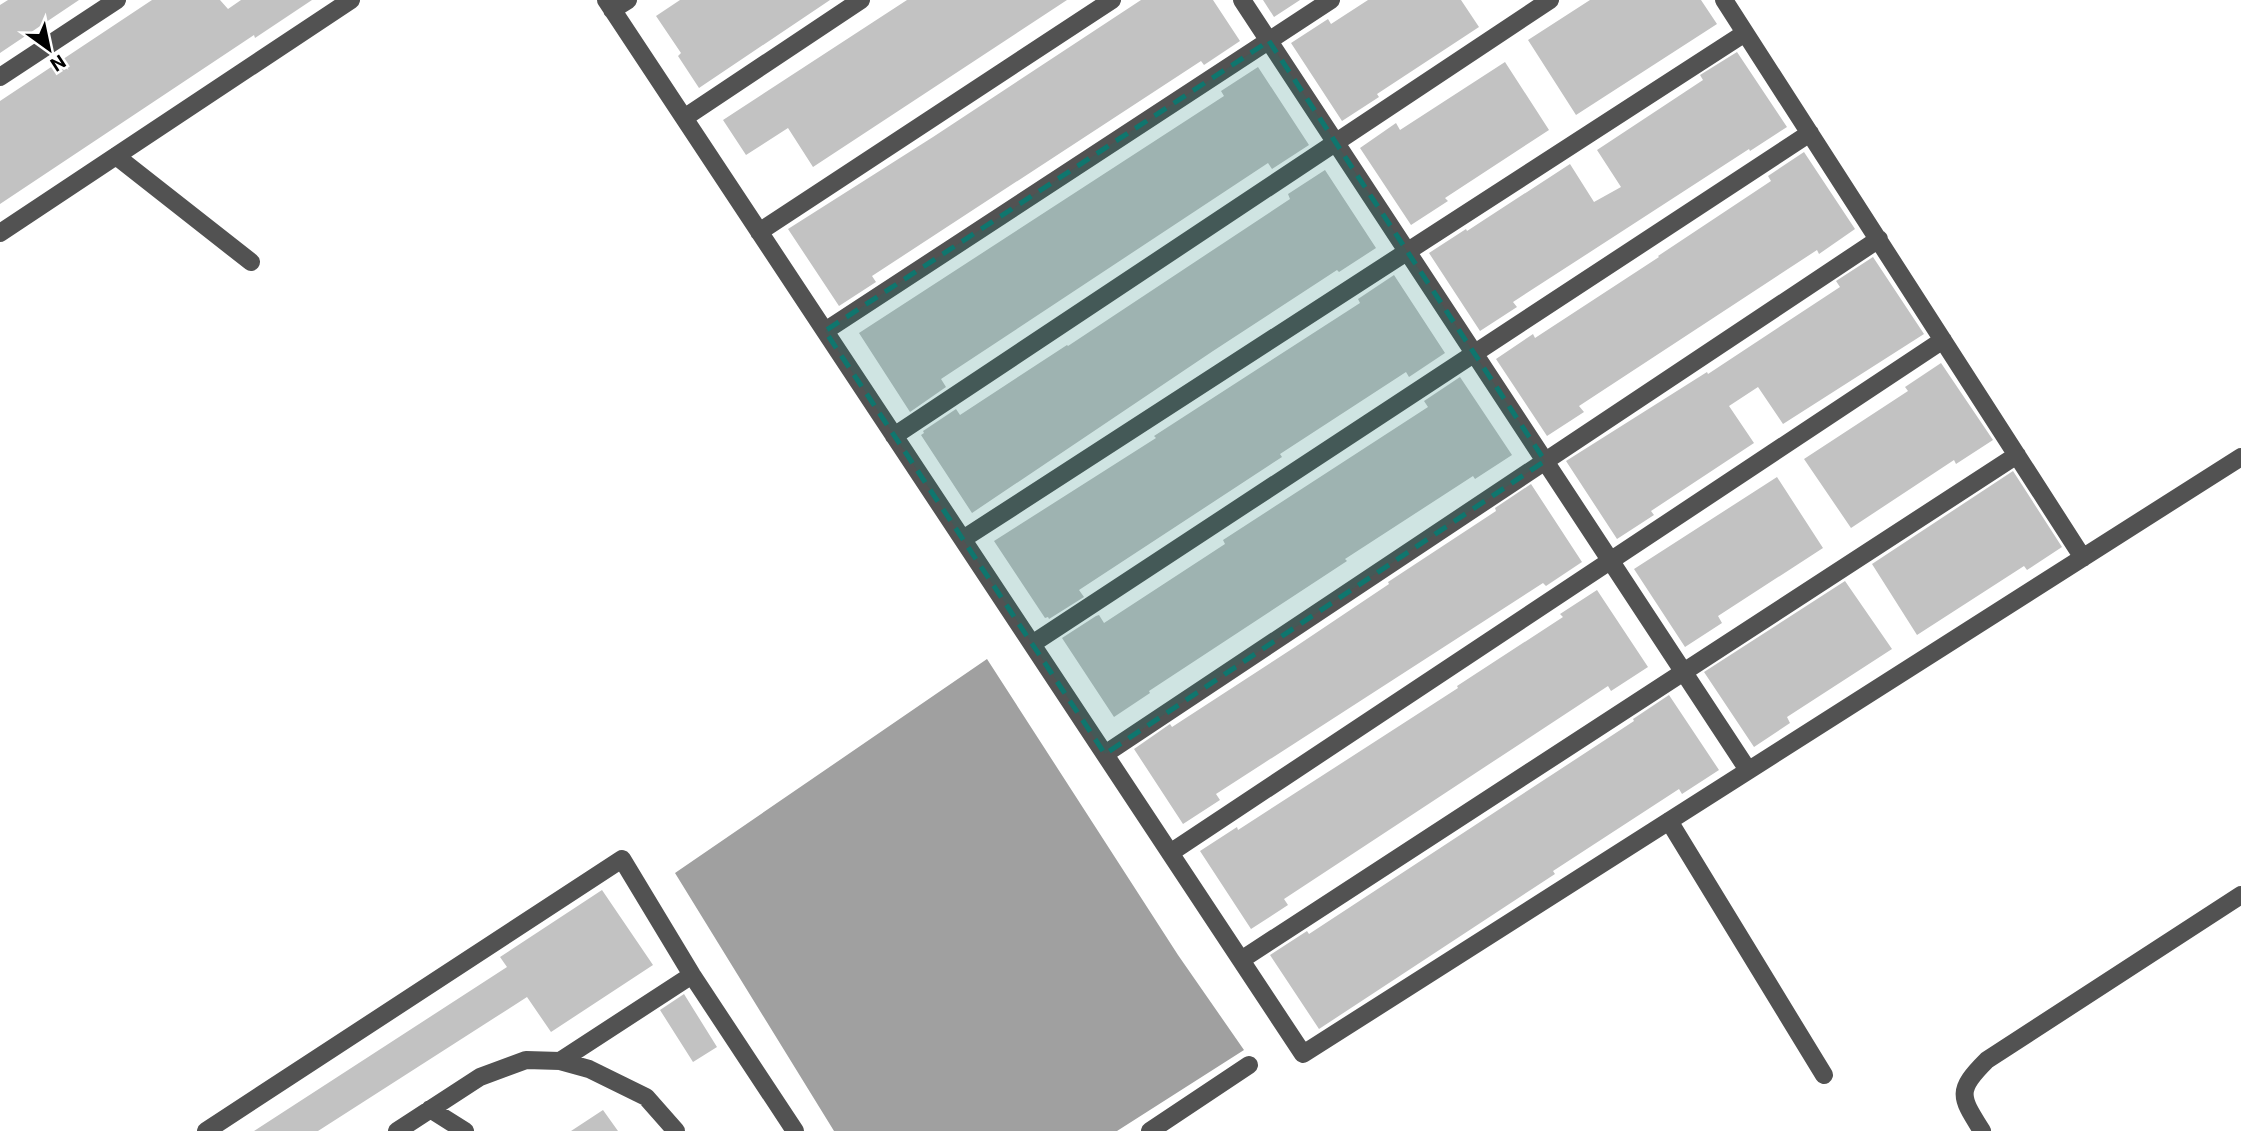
<svg xmlns="http://www.w3.org/2000/svg" width="2241" height="1131" viewBox="0 0 2241 1131" font-family="Roboto,sans-serif">
  <rect width="100%" height="100%" fill="#fff"/>
  <path fill="#a0a0a0" d="M987,659L1178,955L1244,1050L1117,1131H834L675,873Z"/>
  <path fill="#c2c2c2" d="M8,0H79L0,53V5Z
    M152,0H220L228,9L241,0H312L255,38L254,35L0,204V101Z
    M680,0H830L699,88L678,56L681,53L656,16Z
    M907,0H1067L813,167L788,128L746,155L723,120Z
    M1141,0H1213L1240,41L1204,65L1201,61L872,276L876,282L839,306L788,229L933,137Z
    M1263,0H1300L1274,17Z
    M1368,0H1461L1479,27L1377,94L1379,97L1342,121L1291,43L1328,19L1331,24Z
    M1590,0H1701L1717,24L1576,115L1528,40Z
    M1737,52L1787,127L1750,151L1749,149L1513,302L1517,307L1480,331L1429,253L1466,229L1467,231L1570,164L1594,202L1621,187L1597,150L1703,80L1700,75Z
    M1505,62L1549,130L1445,198L1448,201L1411,225L1360,148L1396,123L1400,130Z
    M1258,67L1309,145L1272,169L1268,163L941,379L946,387L910,412L859,333L1224,96L1221,91Z
    M1804,152L1855,229L1819,254L1817,250L1579,406L1584,412L1547,436L1496,359L1533,334L1535,338L1659,257L1658,256L1771,181L1768,176Z
    M1325,170L1376,248L1339,272L1337,270L1213,351L972,513L921,435L924,433L923,431L956,409L960,415L1067,345L1068,346L1290,199L1288,194Z
    M1873,257L1924,334L1783,424L1758,387L1729,406L1754,443L1651,511L1654,515L1617,539L1566,461L1707,372L1708,374L1840,287L1836,281Z
    M1394,275L1445,353L1409,377L1406,372L1280,454L1282,457L1079,590L1084,597L1049,619L1048,617L1045,618L994,541L1156,438L1154,436L1360,303L1358,299Z
    M1941,363L1993,440L1956,464L1954,460L1851,528L1804,459L1908,391L1905,387Z
    M1460,377L1512,455L1475,479L1473,476L1345,559L1347,561L1149,691L1150,693L1114,717L1062,638L1096,616L1099,615L1104,623L1225,544L1223,540L1428,407L1424,401Z
    M2013,471L2062,547L2027,570L2024,566L1917,635L1872,564Z
    M1777,477L1823,548L1718,616L1722,623L1685,647L1634,569Z
    M1531,484L1582,562L1546,586L1543,583L1216,794L1220,800L1183,824L1134,749L1170,724L1172,727L1295,647L1389,584L1388,582L1496,511L1495,508Z
    M1845,581L1892,649L1787,717L1790,723L1754,747L1704,672Z
    M1597,590L1648,667L1611,691L1608,686L1284,899L1288,905L1251,929L1200,851L1237,827L1238,830L1458,688L1457,686L1563,617L1560,614Z
    M1669,695L1719,770L1682,794L1679,789L1553,871L1555,874L1319,1029L1270,955L1307,931L1309,934L1634,721L1633,719Z
    M602,890L653,965L551,1032L527,997L318,1131H254L507,967L500,957Z
    M684,994L717,1047L693,1062L660,1010Z
    M603,1110L618,1131H571Z"/>
  <g fill="none" stroke-linecap="round" stroke-linejoin="round">
    <path stroke="#525252" stroke-width="18" d="M606,0L1303,1054L2241,457
      M1242,0L1748,770
      M1724,0L2083,558
      M612,10L628,0
      M0,77L117,0
      M684,118L861,0
      M116,156L251,262
      M759,232L1112,0
      M0,233L351,0
      M825,331L1331,0
      M894,436L1550,0
      M963,539L1745,33
      M1032,644L1810,133
      M1105,754L1879,239
      M1669,821L1824,1075
      M1170,853L1943,340
      M1241,960L2017,455
      M560,1061L589,1069L646,1097L676,1131
      M430,1109L465,1131
      M206,1131L622,859L692,975L795,1131
      M397,1131L480,1077L526,1060L560,1061L692,975
      M1150,1131L1249,1065
      M1982,1131C1960,1096 1956,1091 1987,1060L2241,895"/>
  </g>
  <path fill="#0f766e" fill-opacity="0.2" stroke="#0f766e" stroke-width="5" stroke-dasharray="14 9" stroke-linejoin="round" d="M1269,41L1545,461L1105,754L825,331Z"/>
  <g transform="translate(49 49) rotate(147)" stroke="#ffffff" stroke-width="5" paint-order="stroke">
  <path d="M0-5L12 26L0 18L-12 26Z" fill="#000000"/>
  <text y="-10" font-size="19" font-weight="bold" text-anchor="middle" fill="#000000">N</text>
  </g>
</svg>
